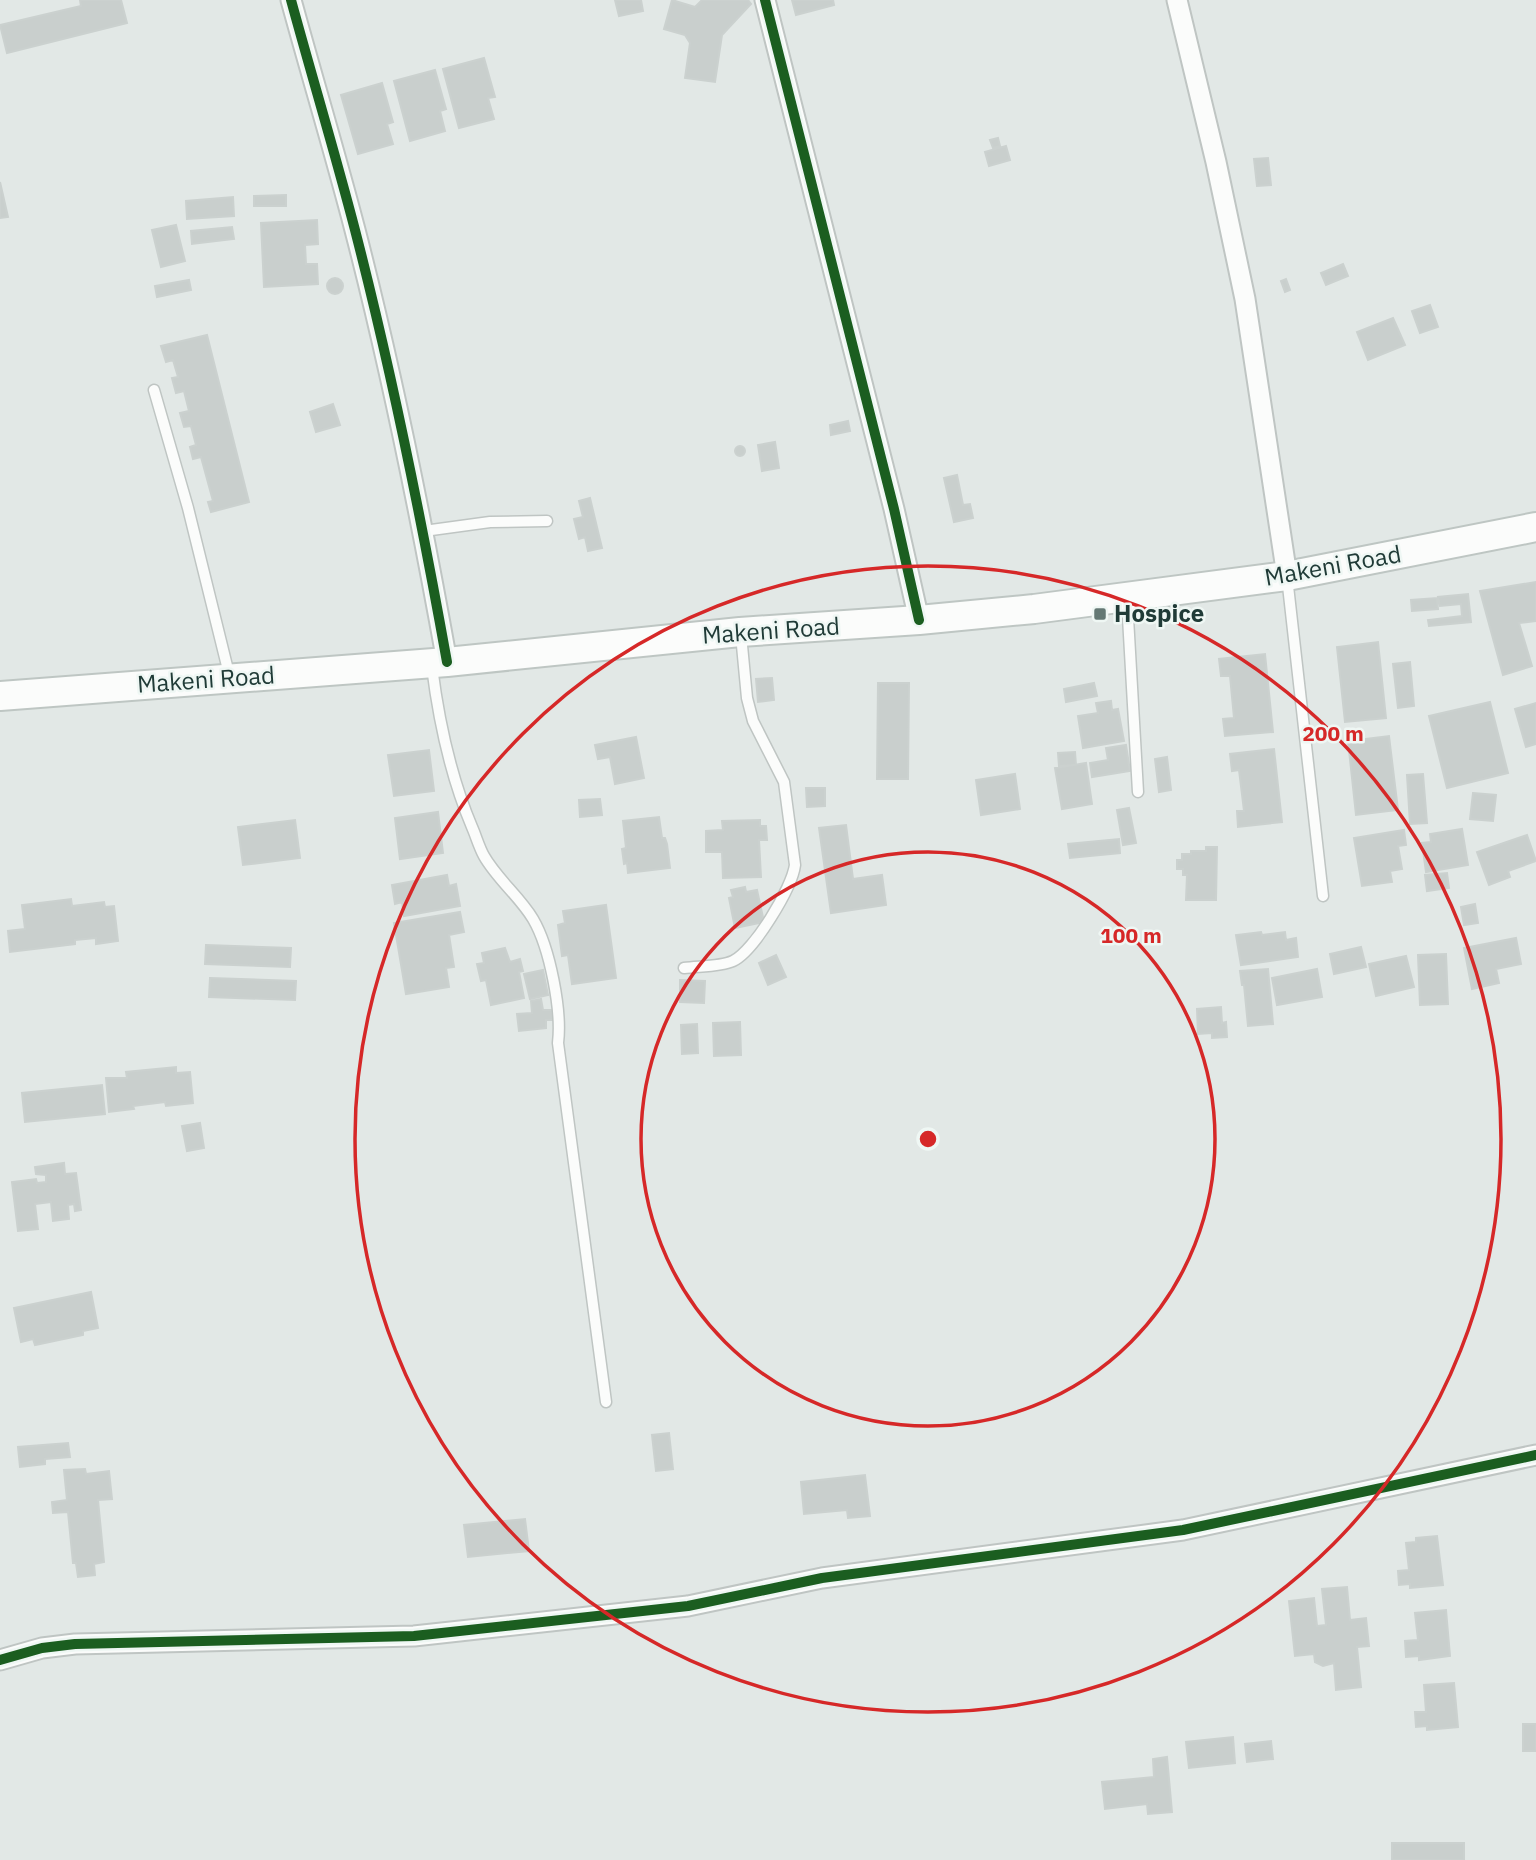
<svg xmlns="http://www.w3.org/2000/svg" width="1536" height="1860" viewBox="0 0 1536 1860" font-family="'IBM Plex Sans',sans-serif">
  <rect width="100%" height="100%" fill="#e2e8e6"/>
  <path fill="#c9cfcd" stroke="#cbd1cf" stroke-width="2" d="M80,0H121L127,23L7,53L0,25L81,6Z
    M615,0H641L643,11L619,16Z
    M672,0L695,7L702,0H748L751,4L722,35L715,82L685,78L690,43L685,35L664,29Z
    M792,0H833L834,5L796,15Z
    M484,58L495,97L488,98L494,119L459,128L443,69Z
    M435,70L446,109L440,111L445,131L410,141L394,81Z
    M382,83L393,122L387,124L393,144L358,154L341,95Z
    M998,138L1000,146L993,148L990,140Z
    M1006,146L1010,160L989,166L985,152Z
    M1268,158L1271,185L1257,186L1254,159Z
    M0,182L8,217L0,218Z
    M286,195V206H254V196Z
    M233,197L234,216L187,219L186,201Z
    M317,220L318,244L305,245L306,264H317L318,284L264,287L261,223Z
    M176,225L185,261L161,267L152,230Z
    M232,227L234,239L192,244L191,231Z
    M1343,264L1348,276L1326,285L1321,273Z
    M327 286a8 8 0 1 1 16 0a8 8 0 1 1-16 0Z
    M1286,279L1290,290L1285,292L1281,281Z
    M189,280L191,290L157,297L155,286Z
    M1430,305L1438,327L1420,333L1412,311Z
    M1393,318L1405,345L1368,360L1357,332Z
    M207,335L249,502L211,512L208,502L213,501L201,457L193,459L190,447L196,445L191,426L184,427L180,413L189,411L184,391L176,393L172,378L178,377L173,360L166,362L161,346Z
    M333,404L340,425L316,432L310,412Z
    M848,421L850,431L831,435L830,425Z
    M775,442L779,468L762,471L758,445Z
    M735 451a5 5 0 1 1 10 0a5 5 0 1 1-10 0Z
    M957,475L963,505L970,504L973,518L954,522L944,478Z
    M590,498L602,548L588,551L585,537L579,539L574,519L583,517L579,501Z
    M1536,582V621L1519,623L1532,666L1503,675L1480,591Z
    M1468,594L1471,622L1429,626L1428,620L1462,616L1461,604L1440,606L1438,597Z
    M1437,598L1438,609L1412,611L1411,600Z
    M1378,642L1386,718L1345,722L1337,647Z
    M1265,654L1273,732L1225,736L1223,719L1234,718L1230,676H1221L1219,659Z
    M1410,662L1414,706L1398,708L1393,664Z
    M772,678L774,700L758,702L756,679Z
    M878,683H909L908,779H877Z
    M1094,683L1097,696L1066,702L1064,689Z
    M1111,701L1112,710L1118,709L1124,741L1083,748L1078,716L1098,713L1096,703Z
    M1490,702L1508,773L1447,788L1429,716Z
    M1536,703V744L1526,747L1515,709Z
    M1389,736L1398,810L1356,815L1348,741Z
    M636,737L644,778L615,784L610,757L598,759L595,745Z
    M1126,745L1130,771L1092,777L1090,763L1108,760L1106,748Z
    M1274,749L1282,822L1238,827L1237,811H1244L1239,770L1232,771L1230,754Z
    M429,750L434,791L394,796L388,755Z
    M1075,752L1076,765L1059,766L1058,753Z
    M1167,757L1171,790L1159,792L1155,759Z
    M1086,763L1092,804L1062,809L1055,768Z
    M1015,774L1020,809L981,815L976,780Z
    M1423,774L1427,823L1410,824L1407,775Z
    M806,788H825V806L807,807Z
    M1473,793L1496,795L1493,821L1470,819Z
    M600,799L602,815L580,817L579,800Z
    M1129,808L1136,843L1123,845L1117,810Z
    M438,812L443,853L400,859L395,818Z
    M659,817L662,838H665L667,844L670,868L628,873L627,863L624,864L622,849L626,848L623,821Z
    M295,820L300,858L243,865L238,827Z
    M760,820V826H766L767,840H759L761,877L723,878L722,852H706V831L723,830L722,821Z
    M846,825L853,879L882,875L886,905L831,913L819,828Z
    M1462,829L1468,865L1426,872L1422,843L1431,842L1430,834Z
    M1404,830L1406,845L1398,846L1402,869L1390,871L1392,882L1362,886L1354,838Z
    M1527,835L1536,861L1508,871L1510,877L1489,885L1477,852Z
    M1119,839L1120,853L1070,858L1068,844Z
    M1206,847H1217L1216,900H1186L1187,875H1183V869H1177V860H1182V854H1191V851H1206Z
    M1447,873L1449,888L1427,891L1425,875Z
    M447,875L449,886L456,884L460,906L404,916L402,902L395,904L392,885Z
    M745,887L746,892L757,890L764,922L735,928L729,898L733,897L731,890Z
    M71,899L72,906L104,902L105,907L114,906L118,941L96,944V938L75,940V944L10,952L8,931L25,929L22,905Z
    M1475,904L1478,923L1464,925L1461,907Z
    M606,905L616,978L572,984L568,955L562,956L558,925L565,923L563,911Z
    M460,912L464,932L449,935L454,967L446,968L449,987L406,994L394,923Z
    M1261,932L1262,935L1285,932L1286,940L1296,938L1298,957L1241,965L1236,935Z
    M1516,938L1521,964L1496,969L1499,983L1472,989L1464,948Z
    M206,945L291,948L290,967L205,964Z
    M1361,947L1366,967L1334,974L1330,954Z
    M505,948L510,962L520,959L523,971L519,972L524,998L491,1005L486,980L481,981L477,964L484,963L482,953Z
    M1446,954L1448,1004L1420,1005L1418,955Z
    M776,955L786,977L768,985L759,963Z
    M1406,956L1414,987L1376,996L1369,964Z
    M1268,969L1273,1024L1248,1026L1244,985H1242L1240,971Z
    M1317,969L1322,997L1277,1005L1272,978Z
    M543,970L548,995L530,999L524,974Z
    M210,978L296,981L295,1000L209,997Z
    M680,980L705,981L704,1003L680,1002Z
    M541,999L543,1010H552L553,1020H546V1028L519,1031L517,1014L532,1013L531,1001Z
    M1221,1007L1222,1023L1226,1022L1227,1037L1212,1038V1033L1198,1034L1197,1009Z
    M740,1022L741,1055L714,1056L713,1023Z
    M697,1024L698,1053L682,1054L681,1025Z
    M176,1067V1073L190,1072L193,1103L166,1106L165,1102L133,1106L134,1109L109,1112L106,1078H127L126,1072Z
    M102,1085L105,1114L25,1122L22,1093Z
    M200,1123L204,1148L187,1151L182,1126Z
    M64,1163L65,1174L76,1173L81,1210L75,1211L74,1204L68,1205L69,1219L53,1221L51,1202L35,1204L38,1229L18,1231L12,1182L36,1179L37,1183L46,1182V1175L36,1174L35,1167Z
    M91,1292L98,1328L83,1331V1335L35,1345L33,1339L21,1342L14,1308Z
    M669,1433L673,1469L656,1471L652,1435Z
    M68,1443L70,1457L45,1459V1464L20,1467L18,1447Z
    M85,1469L86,1474L109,1471L112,1499L98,1500L104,1562L94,1564L95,1575L78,1577L76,1563H73L68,1512L53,1513L52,1502L67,1500L64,1470Z
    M865,1475L870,1516L848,1518L847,1510L804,1514L801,1482Z
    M525,1519L529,1551L468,1557L464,1525Z
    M1437,1536L1443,1585L1410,1588V1584L1399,1585L1398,1571L1409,1570L1406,1543L1416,1542V1538Z
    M1347,1587L1350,1620L1366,1618L1369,1646L1357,1647L1361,1687L1336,1690L1334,1663L1323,1666L1315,1662L1314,1654L1295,1656L1289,1601L1314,1598L1317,1626L1326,1625L1322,1589Z
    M1446,1610L1450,1656L1419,1660V1656L1406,1657L1405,1641L1418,1640L1415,1613Z
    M1454,1683L1458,1727L1427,1730V1726L1416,1727L1415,1712H1426L1424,1685Z
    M1523,1724H1536V1751H1523Z
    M1233,1737L1235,1763L1189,1768L1186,1742Z
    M1271,1741L1273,1759L1247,1762L1245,1744Z
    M1167,1757L1172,1812L1148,1814L1147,1804L1105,1809L1102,1782L1154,1777L1153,1759Z
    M1392,1843H1464V1860H1392Z"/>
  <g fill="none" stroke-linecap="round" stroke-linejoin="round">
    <defs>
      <path id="lane" d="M154,390L188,508L230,678
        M424,531L490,522L547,521
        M1287,577L1323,896
        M1127,600L1138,792
        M432,667C439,723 450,775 472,827C476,836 479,847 484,856C497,879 520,897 533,919C550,948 562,1011 558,1043L606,1402
        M684,968C698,966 720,967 733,961C754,951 792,888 795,865L784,782L753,721L747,698L741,635"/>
      <path id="street" d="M291,0C312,77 335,153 355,230C392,373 421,517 447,662
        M765,0L894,509L919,620
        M1177,0L1216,162L1245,299L1287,576
        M0,1660L42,1648L75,1644L414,1636L688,1606L822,1578L1183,1530L1536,1455"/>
      <path id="secondary" d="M0,696L447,662L740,632L919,620L1034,609L1287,576L1536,527"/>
    </defs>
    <use href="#lane" stroke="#bfc5c3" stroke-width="13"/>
    <use href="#street" stroke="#bfc5c3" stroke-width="23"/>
    <use href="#secondary" stroke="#bec6c3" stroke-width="32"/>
    <use href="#lane" stroke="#fbfcfb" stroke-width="10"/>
    <use href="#street" stroke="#fbfcfb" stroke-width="19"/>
    <use href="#secondary" stroke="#fbfcfb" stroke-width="28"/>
    <defs>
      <path id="cycleway" d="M291,0C312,77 335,153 355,230C392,373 421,517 447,662
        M765,0L894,509L919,620
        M0,1660L42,1648L75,1644L414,1636L688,1606L822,1578L1183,1530L1536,1455"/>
    </defs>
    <use href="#cycleway" stroke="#eff7f4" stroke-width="15"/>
    <use href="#cycleway" stroke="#1b5e20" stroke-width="10"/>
  </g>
  <g fill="none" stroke="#d62828" stroke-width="3.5">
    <circle cx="928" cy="1139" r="287"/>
    <circle cx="928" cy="1139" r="573"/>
  </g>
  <rect fill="#647874" stroke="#eff7f4" stroke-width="2.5" x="1093" y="607" width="14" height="14" rx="3.5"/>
  <g text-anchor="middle" stroke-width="5" stroke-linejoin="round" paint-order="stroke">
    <g font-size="24" fill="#203b37" stroke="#eff7f4">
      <text transform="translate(1333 566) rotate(-10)" y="8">Makeni Road</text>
      <text transform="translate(771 631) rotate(-4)" y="8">Makeni Road</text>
      <text transform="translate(206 680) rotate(-4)" y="8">Makeni Road</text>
    </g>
    <g font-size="24" font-weight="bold" fill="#203b37" stroke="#eff7f4" text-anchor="start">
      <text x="1114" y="622">Hospice</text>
    </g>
  </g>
  <circle cx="928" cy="1139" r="10" fill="#d62828" stroke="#eff7f4" stroke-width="3.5"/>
  <g font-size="21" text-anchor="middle" font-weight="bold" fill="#d62828" stroke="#eff7f4" stroke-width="5" stroke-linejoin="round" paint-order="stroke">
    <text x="1333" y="741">200 m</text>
    <text x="1131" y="943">100 m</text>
  </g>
</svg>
